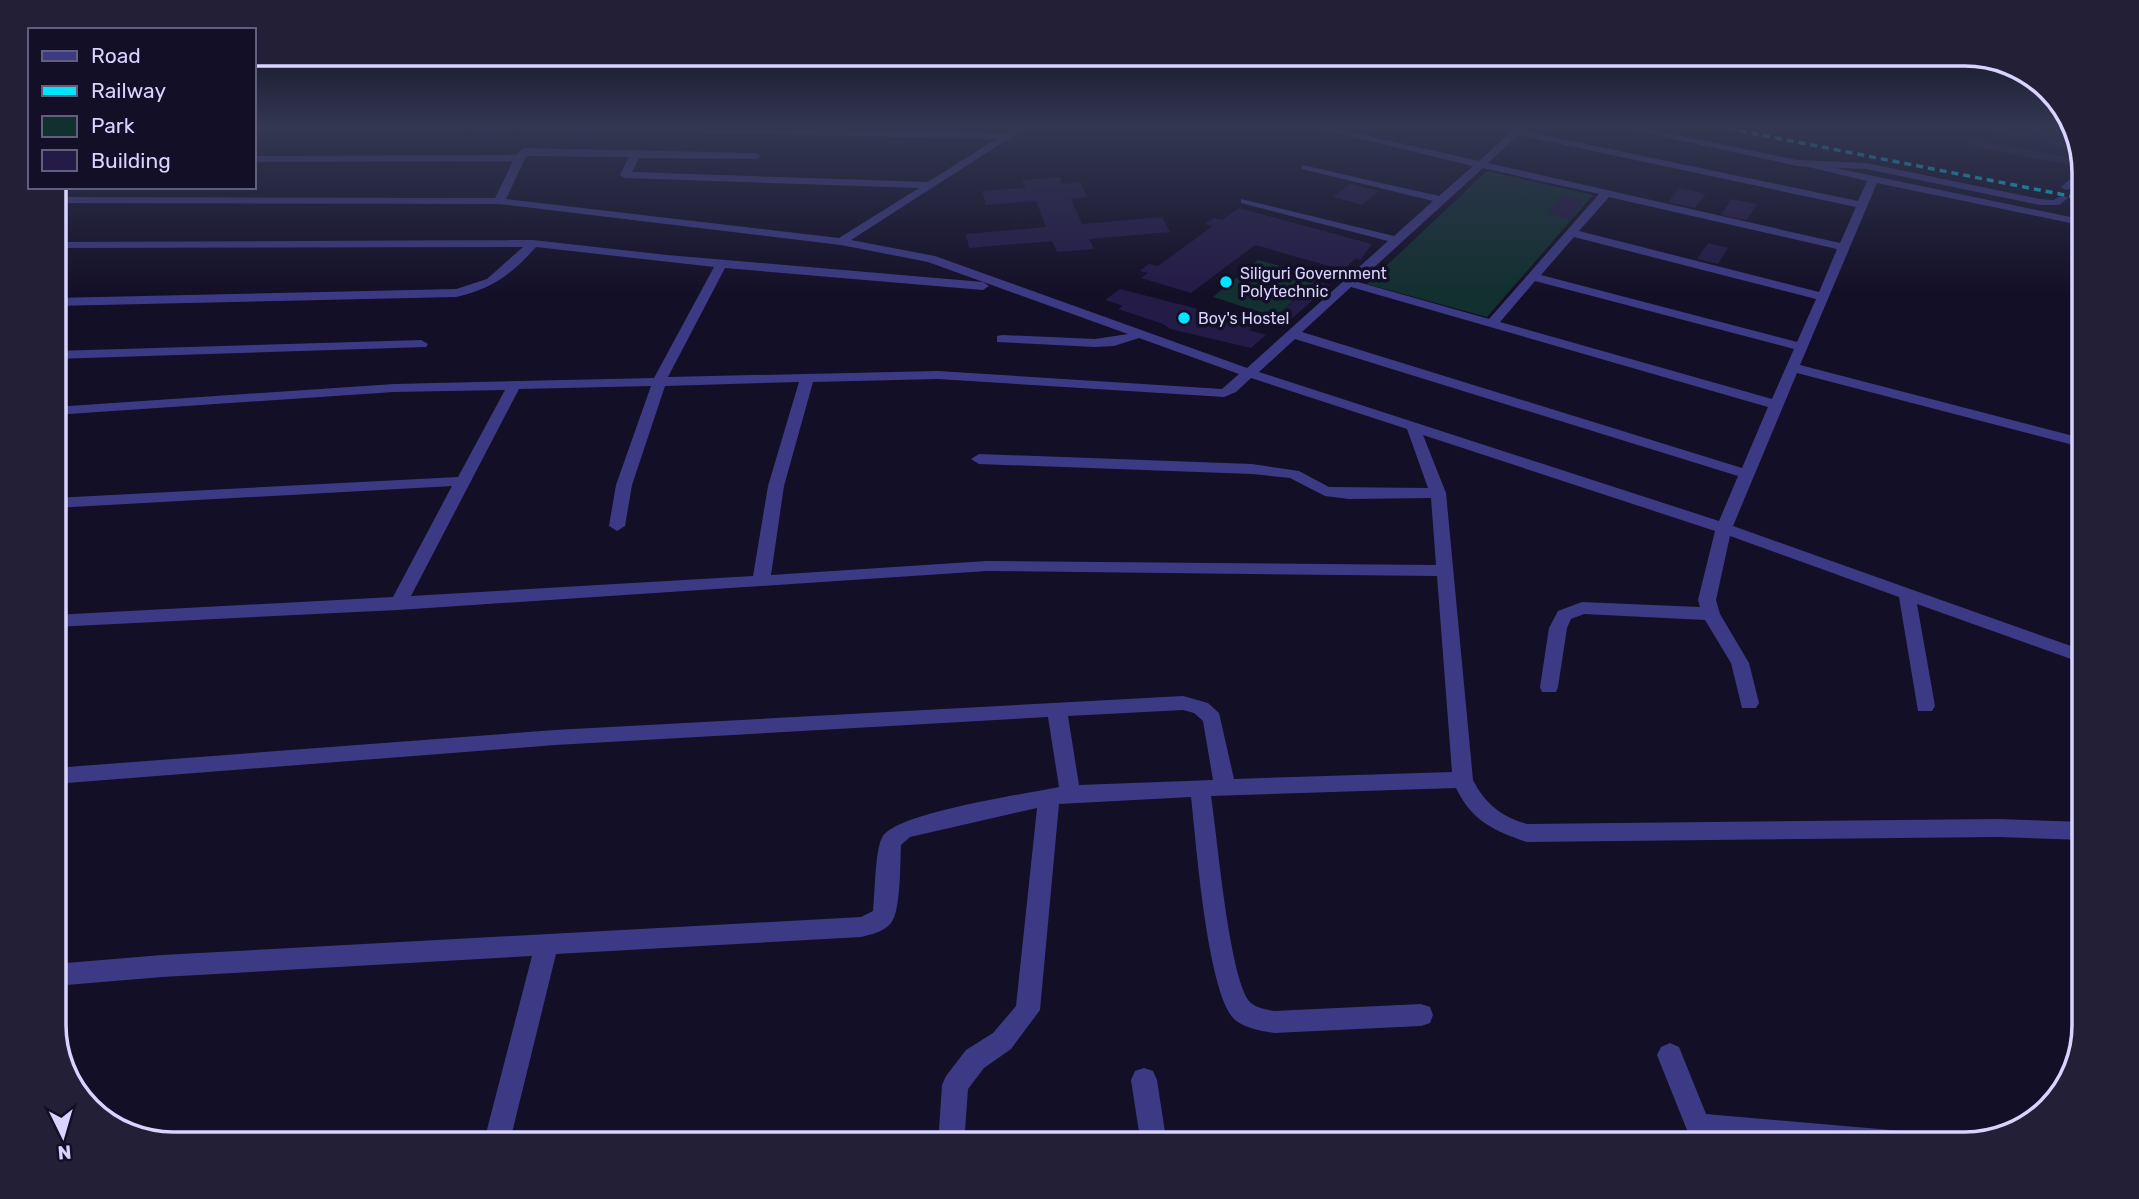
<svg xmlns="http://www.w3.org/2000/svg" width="2139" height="1199" viewBox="0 0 2139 1199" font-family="Rubik,sans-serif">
  <rect width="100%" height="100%" fill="#130f26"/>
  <path fill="#12302f" d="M1487,171L1593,195L1487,317L1367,284Z
    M1258,260L1315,275L1318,279L1275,317L1213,297Z"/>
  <path fill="#241b47" d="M1953,126H2051L2074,130L2080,151Z
    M455,127L445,139H420L431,128Z
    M513,129L506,141L473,142L481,130Z
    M572,131H600L592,141H563Z
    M1971,139L2083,160L2085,168L1969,146Z
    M1060,177L1063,184L1080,182L1087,197L1071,199L1082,224L1162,217L1170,232L1089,239L1094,249L1057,252L1052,241L969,248L966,234L1046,227L1036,201L986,205L982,191L1026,188L1022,180Z
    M1350,184L1379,191L1362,205L1333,197Z
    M1679,188L1706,194L1695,208L1668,202Z
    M1562,196L1584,201L1569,219L1547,213Z
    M1731,199L1757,204L1747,220L1721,215Z
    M1239,208L1372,244L1360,260L1356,258L1343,270L1255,245L1191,293L1141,278L1148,273L1140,271L1149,264L1158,266L1213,226L1205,224L1214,218L1222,220Z
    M1708,243L1728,248L1718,264L1697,259Z
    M1317,281L1330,285L1288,322L1274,318Z
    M1120,289L1206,311L1253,327L1249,330L1266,335L1251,348L1170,329L1163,324L1118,309L1123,306L1105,300Z"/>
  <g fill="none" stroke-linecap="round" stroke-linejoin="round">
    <path fill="#3d3a85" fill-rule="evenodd" d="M254,126H644L1005,133L1017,126H1028L851,240L935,256L1247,368L1388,241L1241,203V199L1394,236L1433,201L1302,169V165L1439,196L1473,166L1308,126H1325L1479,161L1517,126H1528L1524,131L1858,201L1867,181L1792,163L1797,160L2085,220V226L1877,183L1800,365L2085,439V448L1797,373L1733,526L2085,651V664L1917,604L1935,706L1932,711H1918L1899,597L1730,536L1716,600L1720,614L1749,663L1759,703L1756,708H1742L1731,663L1705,620L1584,614L1571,619L1567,628L1558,687L1556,692H1542L1540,687L1549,628L1558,611L1582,602L1700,607L1698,600L1715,531L1423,435L1446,493L1473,780C1485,804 1502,817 1527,824L1998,819L2085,822V840L1998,837L1527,842C1494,831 1472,821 1456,788L1211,796C1217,835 1229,975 1249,1001C1255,1008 1265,1009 1274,1011L1421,1004L1430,1007L1433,1015L1430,1023L1421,1026L1274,1033C1261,1031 1244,1028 1234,1019C1207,991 1196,841 1191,797L1059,804L1040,1010L1011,1049L984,1068L968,1089L964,1145H938L942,1085L946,1076L966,1050L993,1033L1016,1006L1037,808L910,837L901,845C900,862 901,911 891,923C884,932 872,934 861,937L556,954L509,1145H483L532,956L162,977L54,986V964L162,955L861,917L873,911C875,894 875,847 883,836C900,812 1025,794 1059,787L1048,717L555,745L54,784V768L555,730L1183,696L1208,703L1219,713L1234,779L1452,772L1437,576L987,571L398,610L54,627V615L393,597L452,486L54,508V498L458,477L505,390L394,392L54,415V407L394,384L654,378L714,267L536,247C512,274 492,289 456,297L54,306V298L456,289L487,279L523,247L54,248V242L533,240L667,255L983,282L989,286L983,290L725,268L668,377L938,371L1222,389L1239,374L1139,338L1114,346L1095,347L997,342V336L1002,335L1095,339L1128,334L928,262L841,245L499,204L54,203V197L495,198L513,161L254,162V156L516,155L523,148L756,153L761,156L756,159L639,158L632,172L928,182L996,139L502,129L254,131ZM1518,135L1856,207L1840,243L1488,163ZM526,156L629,157L620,175L625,178L919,188L839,238L506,199ZM1483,168L1599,194L1489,319L1358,282ZM1609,197L1837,249L1819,292L1579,231ZM1574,237L1816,299L1797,342L1541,275ZM1535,281L1794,349L1772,399L1500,322ZM1351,287L1768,407L1742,468L1302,332ZM1295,339L1738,476L1719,521L1259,372ZM1251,378L1407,429L1428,488L1329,487L1299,471L1252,464L979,454L971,459L979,464L1252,474L1290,478L1325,496L1349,499L1431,498L1436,565L987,561L771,575L784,486L813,382L938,379L1224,397L1236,392ZM799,382L768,486L753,576L411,596L519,389L651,386L616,485L609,526L617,531L625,526L632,485L665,386ZM1183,710L1194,713L1203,721L1213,780L1079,785L1068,716Z
      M421,340L428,344L426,347L54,359V351Z
      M1670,1043L1679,1047L1706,1114L1914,1132L1923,1136L1927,1145H1762L1718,1141L1719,1145H1693L1657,1055L1661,1047Z
      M1144,1068L1153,1071L1157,1080L1167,1145H1141L1131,1080L1135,1071Z"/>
    <path fill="#3d3a85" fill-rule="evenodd" d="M1615,126H1633L1797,160L1866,163L2040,199L2053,200L2063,195L2068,198L2059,205H2040L1866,169L1797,166Z
      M2085,178V184L2066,190L2061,187L2069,180Z"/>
    <path stroke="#00e5ff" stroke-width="3.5" stroke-dasharray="7 5" stroke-linecap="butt" d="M1716,126L2085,199"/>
  </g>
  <linearGradient id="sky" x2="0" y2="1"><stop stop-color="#0a0815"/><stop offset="0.43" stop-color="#333752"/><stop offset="1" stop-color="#333752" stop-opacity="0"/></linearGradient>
  <rect width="2139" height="294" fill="url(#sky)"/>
  <g fill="#00e5ff" stroke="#130f26" stroke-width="2.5">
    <circle cx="1226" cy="282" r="7"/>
    <circle cx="1184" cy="318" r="7"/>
  </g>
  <g text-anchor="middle" stroke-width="7" stroke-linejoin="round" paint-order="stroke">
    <g font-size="16" fill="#d9d4ff" stroke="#130f26" text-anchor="start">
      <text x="1240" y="279">Siliguri Government<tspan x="1240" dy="18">Polytechnic</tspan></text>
      <text x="1198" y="324">Boy's Hostel</text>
    </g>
  </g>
  <path d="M0 0H2139V1199H0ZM173 66H1965A107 107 0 0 1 2072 173V1025A107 107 0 0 1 1965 1132H173A107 107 0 0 1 66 1025V173A107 107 0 0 1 173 66Z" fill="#231f37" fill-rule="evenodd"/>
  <path fill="none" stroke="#d9d4ff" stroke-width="3.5" d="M173 66H1965A107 107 0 0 1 2072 173V1025A107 107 0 0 1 1965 1132H173A107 107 0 0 1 66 1025V173A107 107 0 0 1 173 66Z"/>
  <rect x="28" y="28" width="228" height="161" fill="#130f26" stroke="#625e7d" stroke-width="2"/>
  <rect x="42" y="51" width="35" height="10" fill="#3d3a85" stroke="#625e7d" stroke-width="2"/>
  <text x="91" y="63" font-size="21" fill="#d9d4ff">Road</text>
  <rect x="42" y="86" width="35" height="10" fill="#00e5ff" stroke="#625e7d" stroke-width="2"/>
  <text x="91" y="98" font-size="21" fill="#d9d4ff">Railway</text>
  <rect x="42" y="116" width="35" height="21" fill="#12302f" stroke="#625e7d" stroke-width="2"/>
  <text x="91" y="133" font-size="21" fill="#d9d4ff">Park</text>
  <rect x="42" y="150" width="35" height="21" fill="#241b47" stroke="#625e7d" stroke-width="2"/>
  <text x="91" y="168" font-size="21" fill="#d9d4ff">Building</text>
  <g transform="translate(63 1136) rotate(175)" stroke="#130f26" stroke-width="5" paint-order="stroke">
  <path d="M0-5L12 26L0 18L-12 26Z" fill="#d9d4ff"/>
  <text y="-10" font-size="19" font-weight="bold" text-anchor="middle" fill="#d9d4ff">N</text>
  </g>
</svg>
